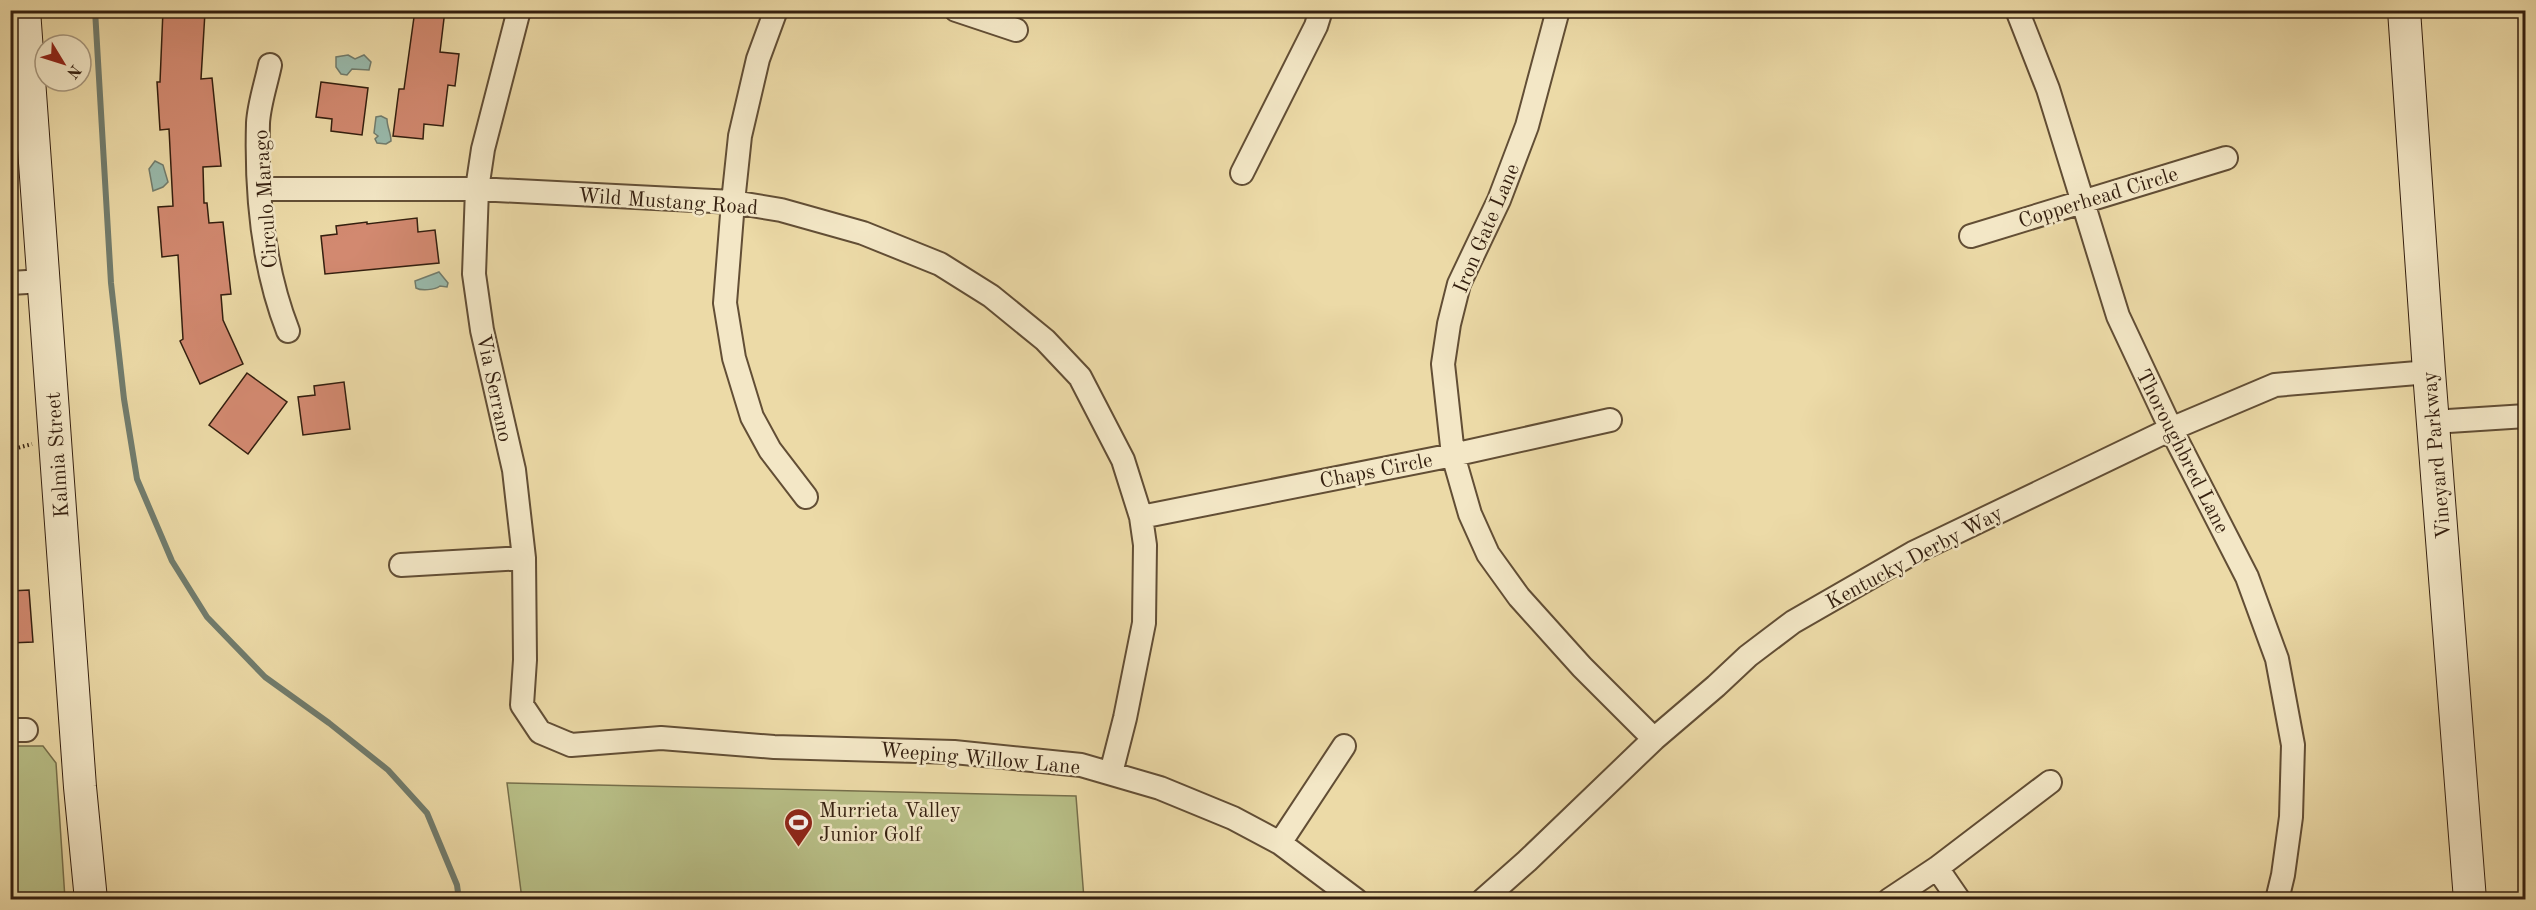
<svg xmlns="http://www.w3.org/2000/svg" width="2536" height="910" viewBox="0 0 2536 910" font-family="'Old Standard TT',serif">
  <rect width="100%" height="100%" fill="#ecdaa7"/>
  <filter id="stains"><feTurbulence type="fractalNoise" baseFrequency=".00333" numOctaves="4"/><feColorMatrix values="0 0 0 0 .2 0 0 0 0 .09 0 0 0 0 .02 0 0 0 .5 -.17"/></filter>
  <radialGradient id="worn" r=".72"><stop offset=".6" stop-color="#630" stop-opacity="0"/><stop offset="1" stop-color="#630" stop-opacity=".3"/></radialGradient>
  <path fill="#b8bf87" stroke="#766f4b" stroke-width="1.5" d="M11,746H43L56,763L65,899H11Z
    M507,783L1076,796L1084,899H522Z"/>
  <path fill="#99baac" stroke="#717c6d" stroke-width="1.5" d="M348,55L355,59L364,55L371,62L369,70L352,69L347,75L341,74L336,67V57Z
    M381,116L387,119C387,127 391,133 391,141L386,144L377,143L375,139L378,136L374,133L376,117Z
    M155,161L163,165L168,182L163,187L153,191L149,169Z
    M439,272L448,283L447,287L440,286C435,290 421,291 416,288L415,281Z"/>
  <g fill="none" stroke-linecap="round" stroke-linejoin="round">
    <path stroke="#717c6d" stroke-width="6" d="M95,10L111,283L124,399L137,479L172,561L207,617L265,677L329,723L388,770L427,813L457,885L459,900"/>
  </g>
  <path fill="#d28970" stroke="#341f0f" stroke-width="1.5" d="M163,10L205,12L201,79L212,78L221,166L203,167L204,203H207L209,223L223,222L231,294L221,295L223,320L243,364L200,384L180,341L183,339L178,255L162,257L158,207L173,206L169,129L160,130L157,82H160Z
    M415,10H445L440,52L459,54L455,86L448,85L443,126L424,124L423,139L393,136L399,89H404Z
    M321,82L368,88L362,135L331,131L332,119L316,117Z
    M417,218L418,232L435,230L439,263L325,274L321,236L337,234L336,226L367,222V224Z
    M247,373L287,402L248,454L209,425Z
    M344,382L350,429L303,435L298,397L315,395L314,386Z
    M29,590L33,642L10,643V591Z"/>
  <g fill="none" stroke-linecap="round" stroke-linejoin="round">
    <defs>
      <path id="street" d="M519,10L483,149L477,189L474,274L482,330L514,470L524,558L525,660L522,705L540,732L571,745L661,738L774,747L954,752L1081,765L1160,788L1233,818L1280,843L1356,900
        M776,10L758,59L740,136L733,202L725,303L734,358L752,417L770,450L806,497
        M956,10L1016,30
        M1558,10L1527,126L1499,200L1459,284L1449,324L1443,364L1453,455L1470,514L1488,554L1519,597L1582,667L1654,739
        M2017,10L2048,89L2118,316L2171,429L2247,577L2277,659L2293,745L2291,817L2283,875L2277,900
        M270,65C266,84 259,104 258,123C256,192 263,267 288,331
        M1242,173L1316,26L1321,10
        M260,189H477L733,202L781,210L863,233L940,264L991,296L1045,340L1080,377L1123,460L1141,517L1145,545L1144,623L1125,718L1111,773
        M1971,236L2226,158
        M10,283L44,281
        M2433,422L2526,416
        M1141,517L1453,455L1610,420
        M401,565L524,558
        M10,730H26
        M1280,843L1344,746
        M1937,868L1959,900
        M1483,900L1527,861L1654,739L1716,686L1748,656L1793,622L1913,553L2171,429L2275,385L2429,372
        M1889,900L1937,868L2050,782"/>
      <path id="secondary" d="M24,10L80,787L91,900
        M2404,10L2429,372L2470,900"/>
    </defs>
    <use href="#street" stroke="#624e35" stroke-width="26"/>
    <use href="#secondary" stroke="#341f0f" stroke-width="34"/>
    <path stroke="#341f0f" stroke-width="4" stroke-dasharray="1.5 3" stroke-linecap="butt" d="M10,450L32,444"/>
    <use href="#street" stroke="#f3e7c6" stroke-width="22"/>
    <use href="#secondary" stroke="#f3e7c6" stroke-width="32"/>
  </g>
  <defs>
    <symbol id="stadium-pin" viewBox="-11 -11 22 30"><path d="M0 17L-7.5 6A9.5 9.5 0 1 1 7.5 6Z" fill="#8f2418" stroke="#f3e7c6"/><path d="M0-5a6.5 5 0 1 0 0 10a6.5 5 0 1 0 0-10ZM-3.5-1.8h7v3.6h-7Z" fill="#fff"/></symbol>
  </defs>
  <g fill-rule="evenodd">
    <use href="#stadium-pin" x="782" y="806" width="33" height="45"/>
  </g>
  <g text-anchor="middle" stroke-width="5" stroke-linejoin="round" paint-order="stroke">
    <g font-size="21" fill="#341f0f" stroke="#f3e7c6">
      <text transform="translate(2098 197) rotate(-17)" y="7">Copperhead Circle</text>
      <text transform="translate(265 199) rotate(-94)" y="7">Circulo Marago</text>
      <text transform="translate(668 201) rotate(4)" y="7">Wild Mustang Road</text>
      <text transform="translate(1486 228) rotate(-67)" y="7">Iron Gate Lane</text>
      <text transform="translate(495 388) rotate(78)" y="7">Via Serrano</text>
      <text transform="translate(2183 451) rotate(63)" y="7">Thoroughbred Lane</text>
      <text transform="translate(57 455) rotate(-94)" y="7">Kalmia Street</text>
      <text transform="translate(2436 455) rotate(-95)" y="7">Vineyard Parkway</text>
      <text transform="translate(1376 470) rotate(-11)" y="7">Chaps Circle</text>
      <text transform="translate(1914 557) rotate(-28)" y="7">Kentucky Derby Way</text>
      <text transform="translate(980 758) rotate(5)" y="7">Weeping Willow Lane</text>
    </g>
    <g font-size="21" fill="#341f0f" stroke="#f3e7c6" text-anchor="start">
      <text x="819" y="817">Murrieta Valley<tspan x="819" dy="24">Junior Golf</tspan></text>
    </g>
  </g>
  <rect width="2536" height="910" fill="none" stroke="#ecdaa7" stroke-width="36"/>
  <rect x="12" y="12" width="2512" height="886" fill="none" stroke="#341f0f" stroke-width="3"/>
  <rect x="18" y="18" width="2500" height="874" fill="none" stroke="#341f0f" stroke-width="1.5"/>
  <g transform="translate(63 63) rotate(128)"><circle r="28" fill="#f3e7c6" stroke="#a7977d" stroke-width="1.5"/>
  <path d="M0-4.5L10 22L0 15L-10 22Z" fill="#8f2418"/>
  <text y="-9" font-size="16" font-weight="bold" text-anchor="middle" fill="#341f0f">N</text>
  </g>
  <rect width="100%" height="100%" filter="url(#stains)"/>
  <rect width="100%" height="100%" fill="url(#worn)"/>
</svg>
